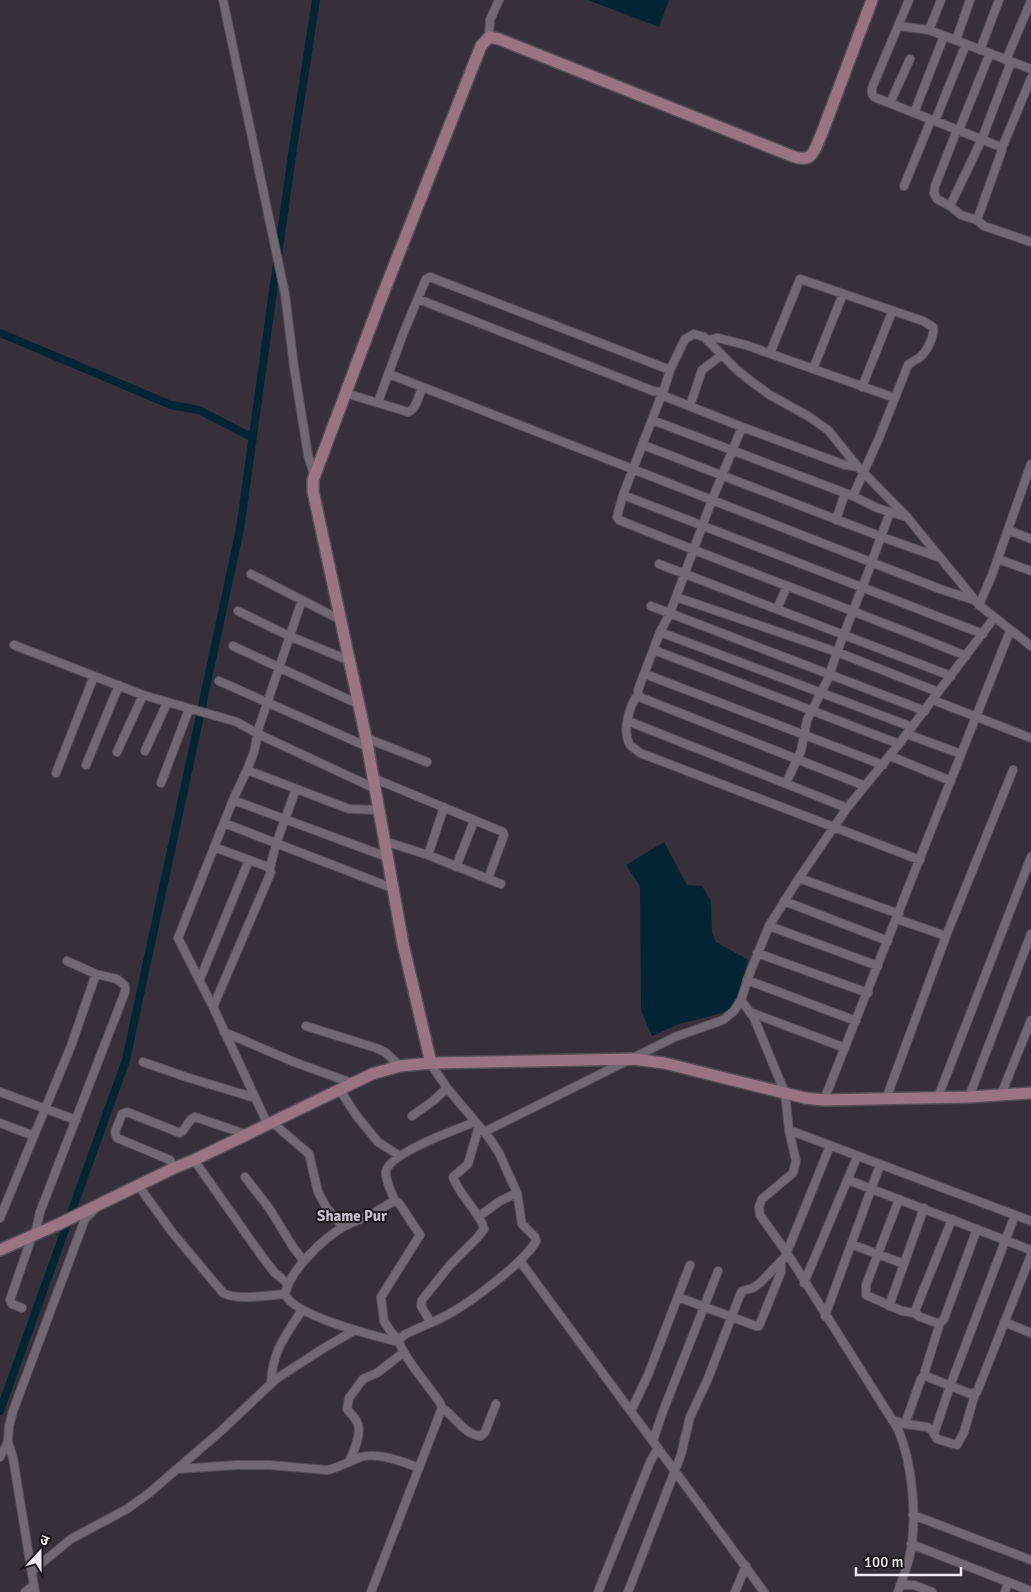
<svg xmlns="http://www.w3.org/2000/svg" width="1031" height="1592" viewBox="0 0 1031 1592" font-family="Signika,'Noto Sans Devanagari',sans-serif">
  <rect width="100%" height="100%" fill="#372f3a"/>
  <path fill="#022433" d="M588,0H669L659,27Z
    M664,842L687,885L702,886L711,901L712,932L716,942L748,960L735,1005L727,1011L715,1015L679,1024L652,1036L641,1010L640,886L626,865Z"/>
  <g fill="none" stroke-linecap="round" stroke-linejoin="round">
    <path stroke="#022433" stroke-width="8" d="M0,333L171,405L199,410L253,438
      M0,1411L126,1060L240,529L292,155L316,0"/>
    <defs>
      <path id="street" d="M223,0L285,294L294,367L308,455L314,475
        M909,0L872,88V94L874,97L1001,147L1002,150L977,220L984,226L1031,242
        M899,26L929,30L1031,69
        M929,30L941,0
        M489,37L490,20L499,0
        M956,40L970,0
        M980,50L999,0
        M1006,60L1031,1
        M890,103L910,59
        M914,113L944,36
        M935,121L966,44
        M957,130L935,186L934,193L937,199L950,206L961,215L977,220
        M959,130L990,53
        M1002,148L1031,78
        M904,186L931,120
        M950,206L982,139L1011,62
        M418,299L653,391L663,392
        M708,340L718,338L746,345L895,398
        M770,353L800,279L923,321L933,327C935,335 927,352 919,358C915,360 912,362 908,365L879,438L853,496
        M813,369L843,294
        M389,374L940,589L974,600
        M862,387L892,312
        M345,393L408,412C417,409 419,395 422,387
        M662,396L670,370L685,339L694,334L704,337L737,370L752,382L770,395L808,416L828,430L858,467L907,517L979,605L1031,646
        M378,402L403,334L426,279L430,277L670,370
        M690,406L702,370L722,355
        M652,420L853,496L877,508L907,517
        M742,427L712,500L670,613L660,632L638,690V695L642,698L865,786
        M643,445L882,537L938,557
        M858,467L845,465L742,427L664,396L660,399L623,495L617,517L619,520C734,567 851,609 966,656
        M623,495L983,634
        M836,520L845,493
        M1008,530L1031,539
        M998,559L1031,571
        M659,564L951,676
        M251,574L341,620
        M676,597L837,652L938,692
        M979,605L992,575L1031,464
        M651,606L925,711
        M777,609L787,586
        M238,611L289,636L348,660
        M660,632L912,727
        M14,645L94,676
        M233,646L358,704
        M654,650L899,744
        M645,674L883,765
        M219,681L368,747
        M638,695C629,705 622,732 630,745C633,748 637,750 640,753L920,860
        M933,700L1031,738
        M628,721L847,808
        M907,734L961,754
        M366,738L427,762
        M145,751L167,703
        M117,752L143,695
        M890,756L951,781
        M86,765L119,685
        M247,770L349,809L378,810
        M56,773L94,676L143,695L237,722L258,734L374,788
        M373,778L503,832L504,835L488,879
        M161,783L189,709
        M786,783L801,751L807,720L828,679L837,652L867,575L890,512
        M233,800L387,857
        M224,823L392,888
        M384,841L428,855L501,884
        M428,855L444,807
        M456,867L474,821
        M270,868L276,844L296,789
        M799,878L899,914
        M784,901L888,941
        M897,919L946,936
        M769,926L878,966
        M757,953L868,993
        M200,979L249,860
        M747,980L856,1021
        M741,1000L754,1018L785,1093L789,1130L796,1161L793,1173L762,1199L759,1207L760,1215L787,1253L898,1429C913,1465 918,1521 909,1559C906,1570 902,1581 898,1592
        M213,1007L271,872L268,867L214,847
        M750,1012L845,1048
        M306,1026L376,1048L385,1052L400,1066
        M224,1032L294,1062L352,1083
        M143,1062L186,1077L255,1098
        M340,1090L356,1115L378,1142L400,1156
        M0,1092L76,1120
        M1001,1095L1031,1020
        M938,1097L1031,857
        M969,1097L1031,934
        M886,1099L946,936L1013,770
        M824,1100L1010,631
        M412,1116L433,1101L447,1088
        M0,1123L34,1136
        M273,1123L309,1154L318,1192L326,1207L343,1227
        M268,1125L213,1007L178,938L233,800L247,770L254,752L259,727L302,600
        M789,1130L1031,1221
        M484,1132L675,1037L723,1020L734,1011L741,1000L751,970L769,926L799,878L847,808L899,744L994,618
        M194,1160L261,1255L274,1272L288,1284
        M174,1168L170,1160L117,1138L115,1132L122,1114L127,1112L180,1133C187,1129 187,1120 195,1117L248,1135
        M245,1177L269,1208L293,1247L304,1261
        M848,1180L1031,1250
        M138,1185L172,1232L223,1293C237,1301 268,1295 285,1294
        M899,1199L866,1285V1295L902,1311L915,1313
        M395,1201C392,1193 385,1181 386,1171C390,1153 457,1129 475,1122
        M478,1217L500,1201L517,1193
        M0,1218L71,1046L96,974
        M952,1219L915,1311L918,1316L937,1323L939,1326L925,1371V1375L928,1377L971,1394L977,1392L1031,1255
        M35,1234L40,1212L125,992V986L117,979L96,974L67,961
        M851,1244L904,1264
        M520,1261L764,1592
        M804,1283L857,1157
        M678,1297L756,1326H759L781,1272V1262
        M889,1306L924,1208
        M22,1308L12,1304L10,1300L32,1236
        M825,1316L880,1165
        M1004,1322L1031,1333
        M431,1323L421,1306L422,1300L450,1265L477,1238L484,1229C481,1214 459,1195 453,1177L468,1164L479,1126
        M938,1325L944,1319L977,1229
        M399,1342C375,1336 294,1316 285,1294C290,1270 323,1239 343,1227C352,1222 362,1219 372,1214C380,1210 387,1204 395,1201L399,1203L420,1235L381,1297L384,1321L391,1332L399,1340
        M271,1383C273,1349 285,1337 302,1310
        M442,1408C455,1416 464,1435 481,1436L485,1432L496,1404
        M631,1411L648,1375L690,1265
        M892,1420L905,1424L927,1427L931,1429L937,1439L957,1445L964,1432L975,1394
        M905,1424L921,1379L925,1374
        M934,1434L950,1386L1015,1215
        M653,1441L662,1414L718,1271
        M8,1442L13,1458L35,1592
        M0,1457L8,1442L9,1426L13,1411L85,1219L94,1210
        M349,1462C353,1453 363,1432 357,1422C355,1417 350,1413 347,1409L349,1398L363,1379L377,1373L404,1352
        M178,1469L237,1465H269L327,1470C339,1468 349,1461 361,1457C377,1452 405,1462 419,1468
        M913,1515L1031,1560
        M911,1544L1031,1591
        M32,1571L71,1539L127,1509L148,1494L221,1431L276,1379L324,1348L355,1330
        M900,1585H914L932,1592
        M25,1592L34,1585
        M371,1592L442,1408L440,1403C432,1390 399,1352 399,1340L404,1335C417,1328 430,1324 443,1317C466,1306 524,1263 536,1241L535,1237L522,1224L517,1193L499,1153L490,1139L447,1088L430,1063
        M598,1592L650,1462L658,1448
        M628,1592L681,1455L690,1417L707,1381L740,1295L742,1291L753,1288L760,1283L785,1257L830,1146
        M735,1592L746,1566
        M1005,1592L1008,1582"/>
      <path id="secondary" d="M431,1063L403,944L366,738L313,491V480L381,299L481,46L489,37L499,39L792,156C814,164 814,150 822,133L872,0
        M0,1250L61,1223L174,1168L194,1160L372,1074L400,1066L431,1063L633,1059L664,1063L805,1098L824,1100L969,1097L1031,1093"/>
    </defs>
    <use href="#street" stroke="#544e57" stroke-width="10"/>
    <use href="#secondary" stroke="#544e57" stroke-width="14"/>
    <use href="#street" stroke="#716874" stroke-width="8"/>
    <use href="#secondary" stroke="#9a7483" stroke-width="11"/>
  </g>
  <g text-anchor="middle" stroke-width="4" stroke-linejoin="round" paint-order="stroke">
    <g font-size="15" font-weight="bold" fill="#c9bfcd" stroke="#1c181d">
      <text x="352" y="1221">Shame Pur</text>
    </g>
  </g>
  <g transform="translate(40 1552) rotate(21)" stroke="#1c181d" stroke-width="4" paint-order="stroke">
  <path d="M0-4L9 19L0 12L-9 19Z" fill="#eee9f0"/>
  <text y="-8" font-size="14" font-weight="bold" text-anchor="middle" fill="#eee9f0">उ</text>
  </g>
  <path d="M856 1567v8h105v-8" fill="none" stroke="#eee9f0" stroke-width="2.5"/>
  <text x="864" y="1567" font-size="15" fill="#eee9f0" stroke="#1c181d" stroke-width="4" paint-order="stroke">100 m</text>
</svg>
